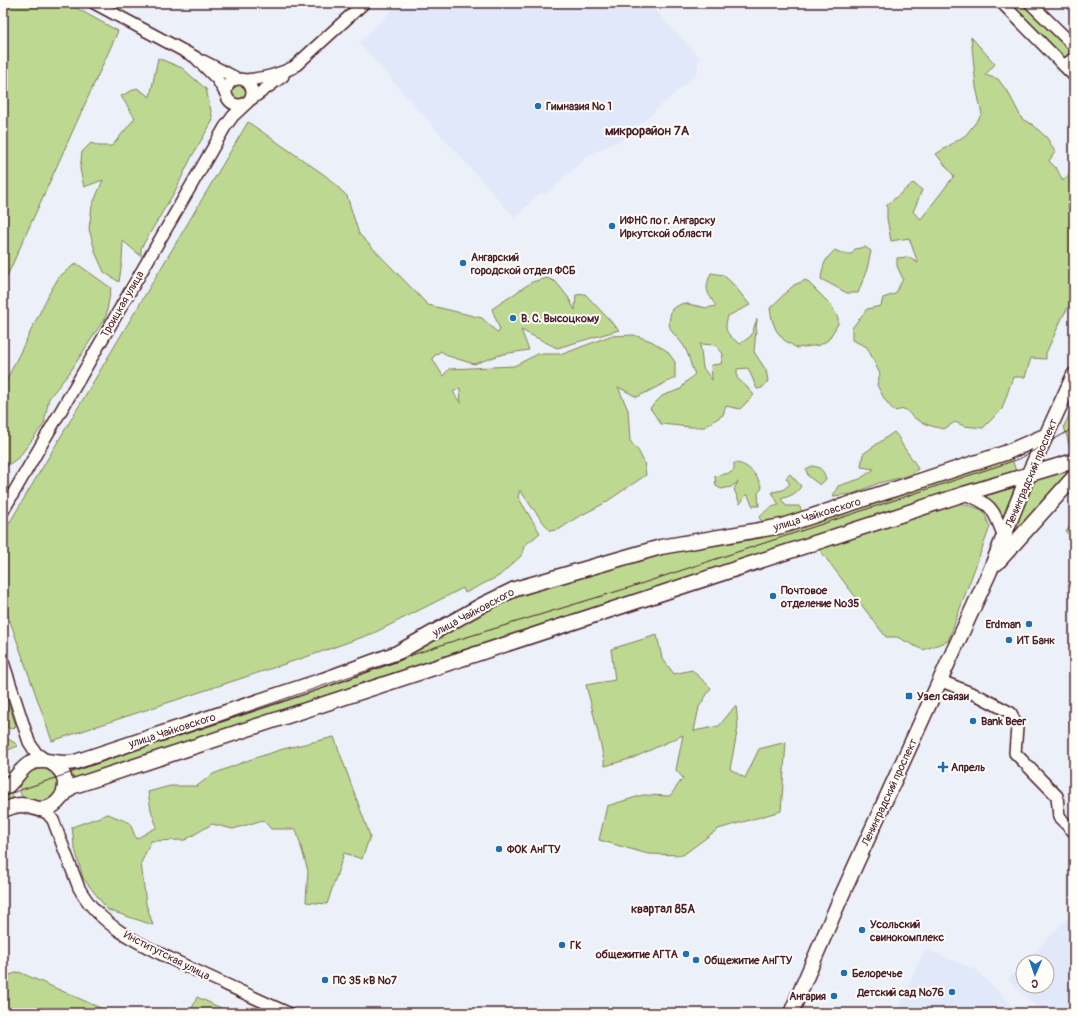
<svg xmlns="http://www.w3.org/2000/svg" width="1077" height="1016" viewBox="0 0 1077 1016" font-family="Pangolin,sans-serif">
  <rect width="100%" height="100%" fill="#ecf0f8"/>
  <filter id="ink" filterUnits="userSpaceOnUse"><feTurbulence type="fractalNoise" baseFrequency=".025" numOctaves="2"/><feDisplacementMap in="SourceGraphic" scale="8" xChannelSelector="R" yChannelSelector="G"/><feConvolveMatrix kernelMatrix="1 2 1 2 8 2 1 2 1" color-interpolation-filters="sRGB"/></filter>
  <g filter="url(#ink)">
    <path fill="#e0e8f9" d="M400,3H648L699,57L697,73L623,139L588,155L546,195L541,192L515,218L359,43Z
      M1074,912V1013H1042L1008,979L1023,964V986H1047V962H1025Z
      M925,949L976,970L1020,1013H897Z"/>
    <path fill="#bdd991" stroke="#847c5e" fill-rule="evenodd" d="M3,3H67L118,31L3,285Z
      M1011,3H1022L1071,52L1064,58Z
      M971,37L995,64L985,75L998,79L1009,94L1022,119L1033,125L1047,138L1055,152L1049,161L1057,169L1063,181L1069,174L1074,175V297L1063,316L1046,353V359L1031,358L1025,377H1013L1002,409L983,428L964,426L955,422L944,429C929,426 916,422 905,409L894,411L885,400L877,385L880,374L867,347L852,340V328L867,309L881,306L883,298L895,294L903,279L897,266V258L908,257L918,263L909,238L891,241L887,218V205L913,183L922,190L913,212L921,219L954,176L936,154L966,135L982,114L976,87Z
      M158,58L182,68L206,89L213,120L192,156L175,191L141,248V256L123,241L122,261L119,282L104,272L96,254L89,229L92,206L103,180L84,187L80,169L82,152L91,143L99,146H112L135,118L121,96L137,88L150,97Z
      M231 92a8 8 0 1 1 16 0a8 8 0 1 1-16 0Z
      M248,122L326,176L347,196L359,234L428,305L482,318L498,333L500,330L492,309L532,282L547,278L556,282L568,297L575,310L576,295L585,294L619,330L557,348L521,330L529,350L503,354L474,364L448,356L441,351L432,358L443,376L449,369L514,366L538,354H563L610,336L634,335L651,341L667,351L675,362V378L637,397L618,387L628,410L630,441L639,452L644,462L646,475L603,504L576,518L560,529L550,531L531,506L520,490L518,497L540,533L524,546L522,555L499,576L465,593L463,588L374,633L315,654L52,741L3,601V544L4,532ZM460,388L461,404L453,392Z
      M865,247L871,251L867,269L858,293H847L821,279C823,265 824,260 835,250L843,254H852L855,249Z
      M76,263L111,288L106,316L70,372L49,398L44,424L19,457L3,469V387L50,292L59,277Z
      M711,273L723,275L732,283L750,305L728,316C723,332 728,335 740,344L751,336L757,319L754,352L766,370L768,381L762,388L757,389L748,368L737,369V378L747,387L754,395L740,409L726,406L723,415L704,427H690L661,424L650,408L662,396L681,389L686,382L695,374C690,366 690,357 685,348C675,331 664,333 672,309L683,303L707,308L716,306C707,292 704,290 711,273ZM700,344L716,345L723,354L721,364L711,365L712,380L703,368Z
      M806,280L831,305L838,318V324L828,340L820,345L797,348L784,340L776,330L772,320L770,308L794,285Z
      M1074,405V449L1070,448L1064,426Z
      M894,432C899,437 900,441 903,446C908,454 914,460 918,469L910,475L879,483L852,494L833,496L838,486L860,479L874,469L861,467L863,454Z
      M1012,458L1016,472L72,780L68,769L432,641L504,602L545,588L636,559L702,542L786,531Z
      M734,463C748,463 758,476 762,488L758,493L759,506H753L747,494L740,504L734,489L738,482L731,487L721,489L716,486L715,476L730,473L734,470Z
      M812,466C821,467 823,470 826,479L820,485L808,476L806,469Z
      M1074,466V470L1006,545L1034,478Z
      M790,474L801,486C796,495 789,496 781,499L786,506H799L803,513L794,517L763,522L759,518C765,511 769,507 779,505L772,492L783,490L790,484L786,478Z
      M1019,482L1005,520L995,504L983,494Z
      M958,502L983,510L990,527L948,641L923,650L897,637H886L819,549Z
      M1074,520V539L1066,532Z
      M657,635L662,658L674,674L692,670L711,688L699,707L694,731L719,726L736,705L738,727L730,769L745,778L759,749L786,742L781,811L718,829L683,855L648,854L599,840L607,806L643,795L670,796L683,778L676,770L683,735L633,758L605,766C600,738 593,712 586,685L615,680L611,649Z
      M3,687L16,726L13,729L8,728L3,717V712L8,709L3,694Z
      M3,736L15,743L18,746L3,752Z
      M334,737L370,836L362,859L344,853L327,904L306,902L308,871L296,829H271L263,820L233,829L212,824L185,840L151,841L141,863L146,904L153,925L108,910L83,878L74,845L72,827L108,814L130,823L136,839L157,827L151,810L148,792L170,786H197L213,774L249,760L283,749Z
      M32,765L56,769L60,796L53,803L26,801C12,786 23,777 32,765Z
      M10,791L14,800L3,803V793Z
      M19,972L112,1013H3V977Z
      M197,997L232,1013H190Z"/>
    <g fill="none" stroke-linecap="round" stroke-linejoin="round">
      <defs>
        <path id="minor" d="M94,3L195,57L217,79L226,94
          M1002,3L1074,76
          M1030,3L1074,46
          M203,61L238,79
          M1064,66L1074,58
          M226 92a13 13 0 1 1 26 0a13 13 0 1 1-26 0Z
          M244,80C263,79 278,75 294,67L364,3
          M250,100L283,76
          M964,494C993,504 993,509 1004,537
          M3,511L225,127L233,116L248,102
          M3,662L29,742L36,753L47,761
          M939,680L981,697L1011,713L1017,727L1015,753L1057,796L1059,817L1074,832
          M38,809L47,813L53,820L79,888C102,930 147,947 188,967C221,982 254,998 288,1013"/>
        <path id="major" d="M997,563L1074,477
          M3,789C15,783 19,768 31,763C44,757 60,766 75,762L323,680L397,653L482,605L515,589L661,547L782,526L1005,453L1047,435
          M61,798L71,787L964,494L1074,461
          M3,810C9,808 15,805 21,805C27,805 33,808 39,809C53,810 65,798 65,784C65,774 59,767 50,762
          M791,1013L841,897L990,571L1029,473L1074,375"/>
      </defs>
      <use href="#minor" stroke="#4a1f2b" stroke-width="14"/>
      <use href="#major" stroke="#4a1f2b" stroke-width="17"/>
      <use href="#minor" stroke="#fdfcf7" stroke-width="11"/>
      <use href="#major" stroke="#fdfcf7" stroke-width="14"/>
      <path stroke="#4a1f2b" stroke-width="1" d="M3,796L447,643L628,588L1019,459L1067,432L1074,426"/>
    </g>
  </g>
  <g fill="#1f6fb2" stroke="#fdfcf7" stroke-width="1.5">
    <circle cx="538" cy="106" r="4"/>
    <circle cx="612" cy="226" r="4"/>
    <circle cx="463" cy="263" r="4"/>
    <circle cx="513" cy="318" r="4"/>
    <circle cx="773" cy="596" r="4"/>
    <circle cx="1029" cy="624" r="4"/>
    <circle cx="1009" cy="640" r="4"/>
    <rect x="905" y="692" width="8" height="8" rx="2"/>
    <circle cx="973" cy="721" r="4"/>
    <path d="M941 761h4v4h4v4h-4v4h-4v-4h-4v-4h4z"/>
    <circle cx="499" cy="849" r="4"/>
    <circle cx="862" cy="930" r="4"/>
    <circle cx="562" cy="945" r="4"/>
    <circle cx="686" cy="954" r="4"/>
    <circle cx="696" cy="960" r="4"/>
    <circle cx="844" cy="973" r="4"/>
    <circle cx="325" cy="980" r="4"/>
    <circle cx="952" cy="992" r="4"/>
    <circle cx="834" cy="996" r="4"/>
  </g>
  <g text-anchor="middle" stroke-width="4" stroke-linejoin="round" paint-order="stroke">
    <g font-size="11" font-weight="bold" fill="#4a1f2b" stroke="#fdfcf7" text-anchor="start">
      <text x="546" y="110">Гимназия № 1</text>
      <text x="620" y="224">ИФНС по г. Ангарску<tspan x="620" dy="13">Иркутской области</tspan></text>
      <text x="471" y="261">Ангарский<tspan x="471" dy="13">городской отдел ФСБ</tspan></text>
      <text x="521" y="322">В. С. Высоцкому</text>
      <text x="781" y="594">Почтовое<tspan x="781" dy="13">отделение №35</tspan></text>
      <text x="1021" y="628" text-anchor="end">Erdman</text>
      <text x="1017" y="644">ИТ Банк</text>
      <text x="917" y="700">Узел связи</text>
      <text x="981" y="725">Bank Beer</text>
      <text x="951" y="771">Апрель</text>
      <text x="507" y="853">ФОК АнГТУ</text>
      <text x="870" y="928">Усольский<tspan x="870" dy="13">свинокомплекс</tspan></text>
      <text x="570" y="949">ГК</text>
      <text x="678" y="958" text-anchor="end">общежитие АГТА</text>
      <text x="704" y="964">Общежитие АнГТУ</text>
      <text x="852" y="977">Белоречье</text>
      <text x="333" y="984">ПС 35 кВ №7</text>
      <text x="944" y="996" text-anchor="end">Детский сад №76</text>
      <text x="826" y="1000" text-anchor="end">Ангария</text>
    </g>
    <g font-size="11" fill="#4a1f2b" stroke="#fdfcf7">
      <text transform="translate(122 304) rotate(-60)" y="4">Троицкая улица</text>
      <text transform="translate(1031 473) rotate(-67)" y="4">Ленинградский проспект</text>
      <text transform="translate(817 514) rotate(-17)" y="4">улица Чайковского</text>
      <text transform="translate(473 612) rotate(-28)" y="4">улица Чайковского</text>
      <text transform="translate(172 730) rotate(-18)" y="4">улица Чайковского</text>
      <text transform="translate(889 792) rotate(-65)" y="4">Ленинградский проспект</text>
      <text transform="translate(167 955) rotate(27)" y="4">Институтская улица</text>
    </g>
    <g font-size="12" font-weight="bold" fill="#4a1f2b" stroke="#fdfcf7">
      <text x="663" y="913">квартал 85А</text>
    </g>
    <g font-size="13" font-weight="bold" fill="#4a1f2b" stroke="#fdfcf7">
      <text x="647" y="135">микрорайон 7А</text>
    </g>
  </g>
  <rect width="1077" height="1016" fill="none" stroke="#fdfcf7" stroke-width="16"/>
  <rect x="8" y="8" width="1061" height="1000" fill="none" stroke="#4a1f2b" stroke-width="1.5" filter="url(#ink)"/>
  <g transform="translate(1035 974) rotate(182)"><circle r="19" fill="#fdfcf7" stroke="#b5a4a5"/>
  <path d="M0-3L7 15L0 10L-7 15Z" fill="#1f6fb2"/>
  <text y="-6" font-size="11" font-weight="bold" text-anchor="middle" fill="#4a1f2b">С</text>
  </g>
</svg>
